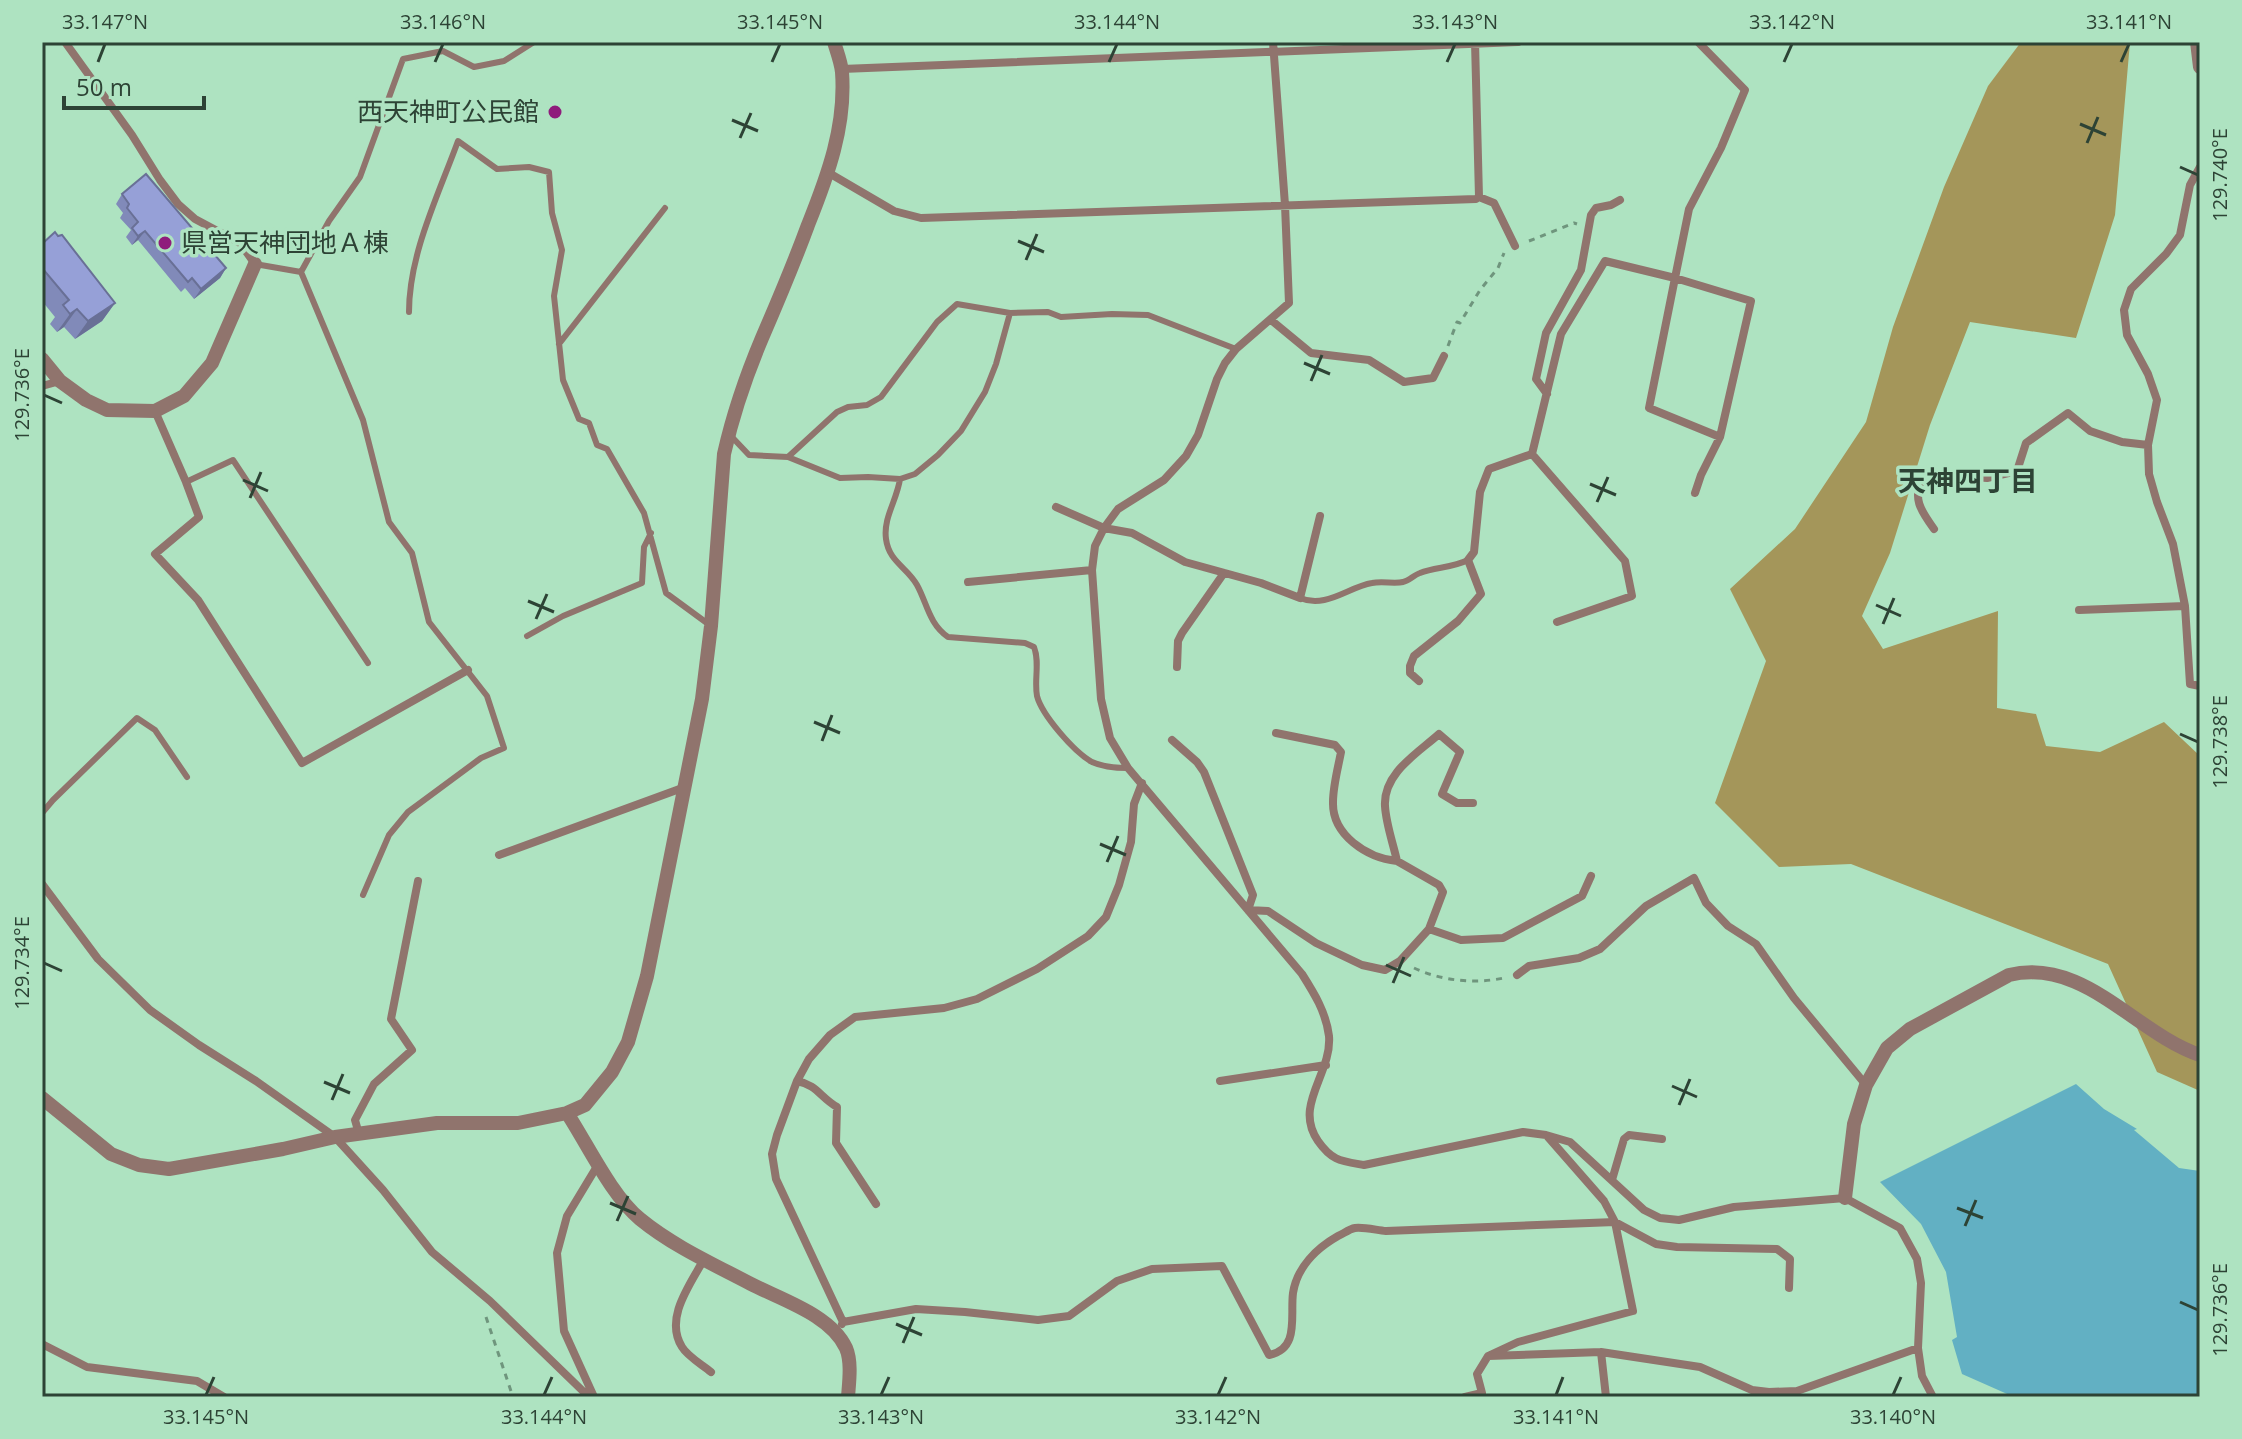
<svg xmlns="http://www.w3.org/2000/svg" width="2242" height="1439" viewBox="0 0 2242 1439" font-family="'Open Sans','Noto Sans JP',sans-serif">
  <rect width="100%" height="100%" fill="#aee3c1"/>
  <path fill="#a4965a" d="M2021,42H2130L2115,215L2076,338L1970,322L1930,425L1890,553L1862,616L1883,649L1998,611L1997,708L2036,714L2046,746L2100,752L2164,722L2200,756V1091L2157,1072L2108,964L1851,864L1779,867L1715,803L1766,661L1730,589L1795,529L1866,422L1893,327L1944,187L1988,86Z"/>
  <path fill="#62b0c3" d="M2076,1084L2104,1109L2137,1129L2134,1130L2179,1168L2200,1171V1397H2014L1962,1374L1952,1340L1957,1337L1946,1272L1921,1224L1880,1182Z"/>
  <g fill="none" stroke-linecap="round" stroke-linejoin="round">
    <path stroke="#6f957d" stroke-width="3" stroke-dasharray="6 6" stroke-linecap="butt" d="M1529,241L1574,223L1577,224
      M1448,346L1457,322L1460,323L1480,290L1498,268L1504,253
      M1414,968C1442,981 1474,984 1504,978
      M486,1317L513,1397"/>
    <path stroke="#90746d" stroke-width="6" d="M255,264L301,272L329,221L360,177L403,59L443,51L474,67L504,61L534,42
      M301,272L363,420L389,522L412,553L429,622L487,696L504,748L481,758L408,812L389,835L363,895
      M409,312C409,254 438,196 458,141L497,169L529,167L549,172L552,213L562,250L554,296L563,380L579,419L589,423L597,445L607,449L644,513L666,593L711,626
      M559,344L665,208
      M731,436L749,455L788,457L837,412L848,407L867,405L881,397L937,322L957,304L1010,313L1048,312L1061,317L1112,314L1148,315L1236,349
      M788,457L840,478L868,477L900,479L915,474L938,455L961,431L985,392L996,364L1010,313
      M900,479C897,500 883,518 886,539C889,562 907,567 917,585C927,603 929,624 948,637L1025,643L1034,647C1040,662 1034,680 1037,696C1042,715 1074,752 1092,762C1103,767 1116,768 1128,768
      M186,482L233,460L368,663
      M1300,598C1326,609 1348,587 1372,583C1382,581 1395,584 1403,582C1409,581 1414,575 1420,573C1435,567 1452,568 1468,560
      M527,636L563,616L642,583L644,547L651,533
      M42,813L53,800L137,718L155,730L187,777"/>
    <path stroke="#90746d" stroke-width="8" d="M65,42L132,135L160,180L178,204L195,219L240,243L255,264
      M1273,42L1285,205L1289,303L1236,349L1225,363L1217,379L1198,435L1186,456L1164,480L1118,509L1104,528L1095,546L1092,570L1101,699L1110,738L1128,768L1302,974C1314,993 1326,1012 1329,1036C1332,1074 1293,1105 1318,1141C1332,1161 1341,1161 1364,1165L1523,1132L1546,1135L1570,1142L1644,1210L1660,1218L1679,1220L1734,1207L1845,1198L1900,1228L1917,1259L1921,1283L1918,1348L1922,1376L1933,1397
      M842,69L1518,42
      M2200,167L2190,185L2180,235L2166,254L2131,289L2124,310L2127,335L2148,374L2157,400L2148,445L2149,474L2157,502L2173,544L2185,606L2190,684L2200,686
      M829,173L894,211L921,218L1476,199L1479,197L1475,42
      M1479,197L1494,203L1515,246
      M1271,320L1311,353L1369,360L1404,382L1433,378L1444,356
      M42,386L60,381
      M1547,394L1536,379L1546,333L1581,270L1591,215L1596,208L1611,205L1620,200
      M155,411L186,482L199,517L155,554L198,600L302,763L468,670
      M1695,493L1701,475L1720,437L1751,301L1675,278L1649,408L1720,437
      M1056,507L1104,528L1132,533L1185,562L1261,583L1300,598L1320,516
      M1934,529C1921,511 1911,497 1924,477L1936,474L1987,478L2017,471L2026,443L2068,413L2090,431L2122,442L2148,445
      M968,582L1092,570
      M2079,610L2185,606
      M1557,622L1632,596L1625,561L1532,454L1561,334L1605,261L1675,278L1689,209L1721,148L1745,90L1698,42
      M1177,667L1178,641L1182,633L1224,573
      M1419,681L1410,673V666L1414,656L1458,621L1481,594L1468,560L1474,552L1480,492L1489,469L1532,454
      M1276,733L1335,745L1341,752C1338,768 1333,786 1333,802C1332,835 1367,858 1397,861
      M1172,740L1197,762L1204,772L1253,895L1248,910L1268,911L1316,943L1362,965L1385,970L1400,961L1429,929L1443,892L1439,885L1397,861C1393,843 1386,824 1385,806C1383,773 1418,753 1439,734L1460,752L1442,794L1457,803H1473
      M499,855L685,787
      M42,884L98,959L150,1010L199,1045L256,1081L335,1137L383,1190L432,1252L490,1301L589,1397
      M1429,929L1461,940L1503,938L1582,896L1591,876
      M1517,975L1529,966L1579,958L1600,949L1646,906L1694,878L1706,903L1728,926L1756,944L1794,998L1866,1085
      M797,1081C817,1085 820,1097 837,1107L836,1143L876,1204
      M1220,1081L1326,1065
      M359,1134L355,1120L374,1084L412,1050L391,1019L418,881
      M1612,1180L1624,1139L1629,1135L1662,1139
      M704,1259C690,1285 664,1318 682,1347C688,1357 703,1365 711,1372
      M843,1322L916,1309L965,1312L1038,1320L1069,1316L1117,1281L1152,1269L1222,1266L1269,1355C1300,1349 1290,1316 1293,1293C1297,1267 1317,1248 1338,1236C1343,1234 1349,1229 1355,1228C1364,1227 1376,1230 1386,1231L1615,1222L1656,1244L1677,1247L1777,1249L1790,1259L1789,1288
      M842,1324L843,1322L776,1179L772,1154L777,1135L797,1081L809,1059L830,1035L855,1017L944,1008L977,999L1037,969L1088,936L1106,917L1119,885L1131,842L1134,804L1142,783
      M42,1344L87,1367L197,1381L224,1397
      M1488,1356L1518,1342L1633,1311L1615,1222L1604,1201L1548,1137
      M594,1397L564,1331L557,1253L567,1216L599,1163
      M1465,1397L1482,1393L1477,1374L1488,1356L1601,1352
      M1606,1397L1601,1352L1700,1367L1752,1390L1769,1392L1797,1391L1918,1348"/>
    <path stroke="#90746d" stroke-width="14" d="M2197,42L2200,67
      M42,359L60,381L86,400L107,410L155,411L184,396L212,363L255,264
      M42,1098L111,1154L139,1165L169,1169L283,1149L335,1137L437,1123H518L567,1113L585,1105L612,1072L628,1042L647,976L702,699L711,626L724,454C733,414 746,376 762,338C778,301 794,263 808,225C828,175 846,126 842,72C841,62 837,52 834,42
      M567,1113C588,1145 611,1195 640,1219C673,1246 713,1264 751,1284C782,1300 831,1315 846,1348C852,1362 849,1383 848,1397
      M1845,1198L1854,1124L1866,1085L1887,1048L1910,1029L2009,975C2084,957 2135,1033 2200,1055"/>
  </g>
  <path fill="#818ab9" d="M122,194L226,268L220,278L194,299L185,288L181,292L138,240L132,245L126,237L131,230L120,218L123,213L116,204Z
    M42,244L115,303L102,321L75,339L64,327L57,332L50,324L55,317L42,301Z"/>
  <path fill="#697096" d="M145,231L138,240L132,245L138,236Z
    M226,268L220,278L194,299L201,289Z
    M115,303L102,321L75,339L88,321Z
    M77,309L64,327L57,332L70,314Z"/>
  <path fill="#96a0d7" stroke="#697096" stroke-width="2" d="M146,174L226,268L201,289L192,278L188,282L145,231L138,236L132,228L138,222L127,208L129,204L122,194Z
    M55,232L58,236L62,235L115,303L88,321L77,309L70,314L63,305L69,300L42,268V244Z"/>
  <path fill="none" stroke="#2d4335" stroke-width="3" d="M98,62L105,44M435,62L443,44M772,62L780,44M1109,62L1117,44M1447,62L1455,44M1784,62L1792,44M2121,62L2129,44M732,120L758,131M2080,124L2106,135M740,138L751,113M2087,143L2098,117M2180,167L2198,175M1018,241L1044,252M1026,260L1037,234M1304,363L1330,374M1311,381L1322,355M44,395L62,403M243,480L268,491M1590,484L1616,495M250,498L261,472M1597,502L1608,477M528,601L554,612M1876,605L1901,616M536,619L547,594M1883,624L1894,598M814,722L840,733M2180,734L2198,742M822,741L832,715M1100,844L1126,855M1107,862L1118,836M44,963L62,971M1386,965L1411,976M1393,983L1404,957M324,1082L350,1093M1672,1086L1697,1097M332,1100L343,1074M1679,1105L1690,1079M610,1203L636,1214M1957,1208L1983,1218M617,1221L628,1196M1965,1226L1976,1200M2180,1302L2198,1310M896,1324L922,1335M903,1343L914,1317M206,1395L214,1377M544,1395L552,1377M881,1395L889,1377M1218,1395L1226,1377M1556,1395L1563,1377M1893,1395L1901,1377"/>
  <g fill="#8f1c7c" stroke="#aee3c1" stroke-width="3">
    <circle cx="555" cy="112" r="8"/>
    <circle cx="165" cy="243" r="8"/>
  </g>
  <g text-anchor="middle" stroke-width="7" stroke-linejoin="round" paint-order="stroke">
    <g font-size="26" fill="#2d4335" stroke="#aee3c1" text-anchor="end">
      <text x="539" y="121">西天神町公民館</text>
      <text x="181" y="252" text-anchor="start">県営天神団地Ａ棟</text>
    </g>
    <g font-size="28" font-weight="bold" fill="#2d4335" stroke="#aee3c1">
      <text x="1968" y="491">天神四丁目</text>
    </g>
  </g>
  <rect width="2242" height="1439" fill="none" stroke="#aee3c1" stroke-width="88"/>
  <path d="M64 96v12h140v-12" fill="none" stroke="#2d4335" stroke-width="4"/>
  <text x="76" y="96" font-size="24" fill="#2d4335" stroke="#aee3c1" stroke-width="6" paint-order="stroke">50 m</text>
  <rect x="44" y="44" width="2154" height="1351" fill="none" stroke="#2d4335" stroke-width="3"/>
  <g font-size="20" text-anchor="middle" fill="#2d4335">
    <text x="105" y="29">33.147°N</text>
    <text x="443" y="29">33.146°N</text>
    <text x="780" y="29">33.145°N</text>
    <text x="1117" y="29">33.144°N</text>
    <text x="1455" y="29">33.143°N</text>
    <text x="1792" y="29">33.142°N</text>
    <text x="2129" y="29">33.141°N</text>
    <text transform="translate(2220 175) rotate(-90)" y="7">129.740°E</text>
    <text transform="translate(22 395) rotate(-90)" y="7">129.736°E</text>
    <text transform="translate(2220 742) rotate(-90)" y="7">129.738°E</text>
    <text transform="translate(22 963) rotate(-90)" y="7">129.734°E</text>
    <text transform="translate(2220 1310) rotate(-90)" y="7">129.736°E</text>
    <text x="206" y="1424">33.145°N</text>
    <text x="544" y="1424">33.144°N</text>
    <text x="881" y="1424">33.143°N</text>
    <text x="1218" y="1424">33.142°N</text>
    <text x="1556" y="1424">33.141°N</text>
    <text x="1893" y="1424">33.140°N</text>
  </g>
</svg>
